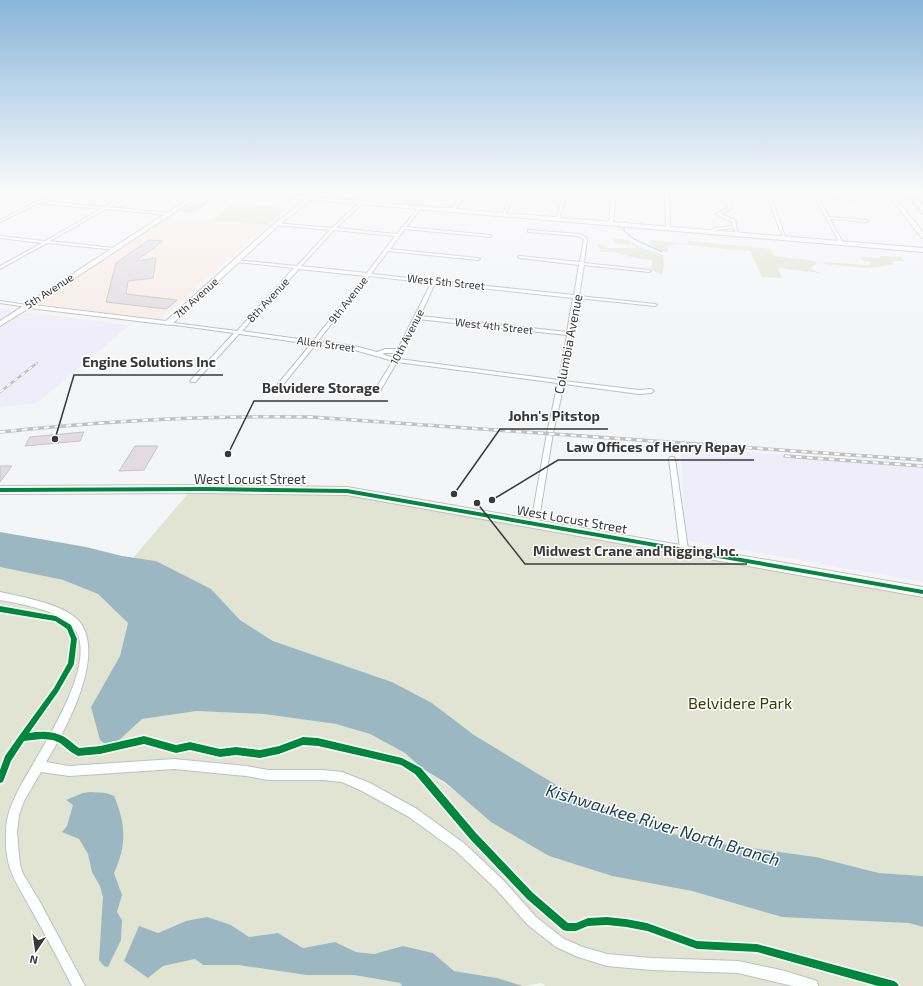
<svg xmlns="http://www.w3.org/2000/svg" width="923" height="986" viewBox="0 0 923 986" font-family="'Exo 2',sans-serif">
  <rect width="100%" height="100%" fill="#f4f5f7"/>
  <path fill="#f0edfa" d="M0,309L130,325L37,403L0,408Z
    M681,446L923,468V582L685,540Z"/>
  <path fill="#f8ece6" d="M170,216L268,225L160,319L39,304Z"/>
  <path fill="#e1e4d2" d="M233,203L287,208L268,225L211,220Z
    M611,238L628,240L641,247L663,255L664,267L662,275L650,269L652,265V260C647,261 621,255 616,252H598L601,250L597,244L603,245L605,248H637L631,245L618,244Z
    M650,240L687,244L688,241L699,242L771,249L774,256L815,261L817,264L811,267V269L820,273L778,268L782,278L762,277L750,251L676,244L668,246V253L651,247Z
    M880,256L901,257L904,261H893V265L865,268L825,264L823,262L869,265L871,262L862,260L860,257L880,258Z
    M192,489L319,490L923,592V876L879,873L816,857L708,842L670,833L563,789L474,735L432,703L392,682L273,641L240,620L210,589L156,561L133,558Z
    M0,567L63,580L98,594L128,623L120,656L91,707L116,743L141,719L197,711L264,714L336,724L370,734L405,753L423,769L549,856L612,876L692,891L909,923L923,927V986H545L542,983L523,986L497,978L454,971L433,953L403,946L374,954L356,952L335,942L303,948L278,933L249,937L231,925L186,921L158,933L148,978L163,966L195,959L203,965H238L306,975H354L400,983L402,986H0Z"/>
  <path fill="#9bb8c2" d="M0,532L86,547L122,556L156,561L211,589L240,620L273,641L392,682L432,703L474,735L563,789L670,833L708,842L816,857L879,873L923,876V927L909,923L782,917L692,891L612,876L549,856L491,822L446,783L423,769L405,753L370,734L336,724L264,714L197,711L142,719L116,743L106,745L100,740L91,707L120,656L128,623L98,594L63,580L0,567Z
    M90,792L106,793L114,796C126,824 127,845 114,873L122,895L117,912L122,920L121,940L108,967L104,966L99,960L103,897L100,886L92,872L88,854L79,839L62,832L67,826L73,805L66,800L83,793Z
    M207,917L231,925L249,937L278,933L303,948L335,942L356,952L374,954L403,946L433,953L454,971L497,978L523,986H402L400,983L354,975H306L238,965H203L195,959L163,966L148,978L124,961L139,926L158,933L186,921Z"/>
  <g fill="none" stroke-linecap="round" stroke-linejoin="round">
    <path stroke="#9bb8c2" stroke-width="1" d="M624,227V231L634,239L662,252"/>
  </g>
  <path fill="#e2dce0" stroke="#c4c4c5" d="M197,202L207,203L194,212L183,211Z
    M149,240L163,241L136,261L156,258L153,278L128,281L126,294L177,300L166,309L106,302L116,263Z
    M84,432L80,441L25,446L30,437Z
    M135,446H158L144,470L119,471Z
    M0,466H12L0,482Z"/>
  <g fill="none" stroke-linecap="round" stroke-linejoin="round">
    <defs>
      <path id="street" d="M52,194H57L43,201L104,207L127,194H132L109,207L168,213L170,214L168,215L106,209L50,241L115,248H116V250L47,243L0,269V266L42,243L0,238V236L45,241L101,209L39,203L0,222V220Z
        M312,194H316L310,200H308V198Z
        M362,194H366L357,203H355V201Z
        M412,194H416L405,208H403Z
        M461,194H465C461,200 458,210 451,211Z
        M511,194H515L505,215L502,216Z
        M563,194H567L559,219L556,220Z
        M612,194H616L613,223L611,224L609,223Z
        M665,194H669L670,228L668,229L666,228Z
        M711,194H718L726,196L725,194H729L732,208L721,214L735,220L738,235H736L734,228L716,230L712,233L710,232L714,228L733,226L732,222L716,214L728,208L726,199Z
        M766,194H770L786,239L783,238Z
        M798,194H812L859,199L858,201L818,197L829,217L867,220L869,221L867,222L830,219L843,243L840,244L815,197Z
        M360,202L363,203L336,228L397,234L401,229V227H403L419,207L421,208L406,227L490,235L492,236L490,237L405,229L390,249L478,258L480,259L478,260L388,251L371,274L574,295L579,265L520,258L518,257L520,256L580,262L584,239L578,236L528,232V230H529L579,234L587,238L584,263L649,270L651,271L649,272L584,265L579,296L655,304L657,305L655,306L578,298L564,381L639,390L651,389L654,391L651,393L639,394L564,384L553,433L538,525H532L531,523L547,433L558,383L397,362L380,391L377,393L374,391L393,361L355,350L316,344L277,392L275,393L272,391L273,390L311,344L239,334L195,382H191L190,381L234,333L168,324L166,323V322L237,331L294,268L237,262L235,261V260L297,266L330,230L277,225H276V223L332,228ZM334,230L395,236L367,273L301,266ZM299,269L365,276L313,341L242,331ZM369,276L431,283L398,349H385L377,352L355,346L318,341ZM435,283L573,298L567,332L420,316ZM418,319L567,335L559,380L399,359ZM385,353H397L394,358L382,354Z
        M0,301L27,305L29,306L27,307L0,303Z
        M670,457H674L675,459L688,549L687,551L684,552L681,551L680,549L669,459Z
        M0,592C22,597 64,604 79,621C107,655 65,731 46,762L69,766L174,759L246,766L268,770H323L342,772L370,783L417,809L465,844L504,881L536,917L564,939L583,947L607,954L651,958L738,961L785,971L817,981L818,986H793L738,973L651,970L607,966L578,957L556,947L528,925L496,889L457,852L409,817L362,791L342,782L323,780H268L246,776L174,769L69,776L41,772L24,801L19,815L17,833L20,865L23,874L40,902L85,986H72C59,961 46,936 32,911C16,881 4,869 6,832C6,819 10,807 16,795C32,760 104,663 73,627C59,610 21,604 0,600Z"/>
      <path id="secondary" d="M196,194H202L34,305L166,321L275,223L305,200L254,194H277L923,248V252L311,200L279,225L171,325L29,308L0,326V321Z
        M887,194H892L923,232V238L921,237Z
        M206,485L347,487L923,587V597L347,495L206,493L0,494V486Z"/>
    </defs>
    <use href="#street" stroke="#bfbfc1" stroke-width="2"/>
    <use href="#secondary" stroke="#bfbfc1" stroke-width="2"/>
    <use href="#street" fill="#fdfefe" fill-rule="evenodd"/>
    <use href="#secondary" fill="#fdfefe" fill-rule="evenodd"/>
    <defs>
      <path id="rail-far2" d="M906,194L923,214
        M914,194L923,204"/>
      <path id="rail-far1" d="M0,392L37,363"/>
      <path id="rail" d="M0,432C104,421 207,415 311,417L923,460
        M785,456L923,466"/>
    </defs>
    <use href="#rail-far2" stroke="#c0c0c1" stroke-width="2"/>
    <use href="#rail-far1" stroke="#c0c0c1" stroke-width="2.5"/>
    <use href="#rail" stroke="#c0c0c1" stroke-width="3.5"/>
    <use href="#rail-far2" stroke="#fff" stroke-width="1" stroke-dasharray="3.5" stroke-linecap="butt"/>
    <use href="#rail-far1" stroke="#fff" stroke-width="1.5" stroke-dasharray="4.5" stroke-linecap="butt"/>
    <use href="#rail" stroke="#fff" stroke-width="2" stroke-dasharray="5.5" stroke-linecap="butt"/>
    <defs>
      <path id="cycleway" d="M206,487L347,489L923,590V594L347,493L206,491L0,492V488Z
        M0,606L56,616L71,625L77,639L74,664L73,666L58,692L29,733C41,731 55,731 66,738C71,741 74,745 79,748L100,746L144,736L176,745L190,742L220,749L236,747L260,750L279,746L303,737L318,738L402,758L421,768L476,833L533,893L568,923H576L588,918L607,917L626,919L647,923L697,941L757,944L894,981L897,983L899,986H878L757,952L697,949L647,931L626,927L607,925L588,926L576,931H566L563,930L527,899L470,839L415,774L401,765L318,746L303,745L279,754L260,758L236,755L220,757L190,750L176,753L144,744L100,754L78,756L71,752L60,743L53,740L42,739L24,741L11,761L3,782L0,783V770L5,756L19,736L54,688L68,663L71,639L67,629L55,621L0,612Z"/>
    </defs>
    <use href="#cycleway" stroke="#fff" stroke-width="3"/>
    <use href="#cycleway" fill="#00873e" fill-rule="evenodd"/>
  </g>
  <linearGradient id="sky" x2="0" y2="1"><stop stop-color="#89b6d9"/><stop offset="0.58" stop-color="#fafafb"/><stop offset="1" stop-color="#fafafb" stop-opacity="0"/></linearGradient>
  <rect width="923" height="332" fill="url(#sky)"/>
  <g text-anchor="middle" stroke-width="3" stroke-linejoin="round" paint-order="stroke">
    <g font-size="11" fill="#383839" stroke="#fff">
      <text transform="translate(446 282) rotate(6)" y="4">West 5th Street</text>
      <text transform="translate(49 291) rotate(-33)" y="4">5th Avenue</text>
      <text transform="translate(196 298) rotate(-42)" y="4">7th Avenue</text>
      <text transform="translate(268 300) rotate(-47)" y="4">8th Avenue</text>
      <text transform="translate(348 300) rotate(-52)" y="4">9th Avenue</text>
      <text transform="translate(494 326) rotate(6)" y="4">West 4th Street</text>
      <text transform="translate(407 337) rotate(-63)" y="4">10th Avenue</text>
      <text transform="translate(326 344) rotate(8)" y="4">Allen Street</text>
    </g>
    <g font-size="13" fill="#383839" stroke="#fff">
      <text transform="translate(568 344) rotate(-79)" y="5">Columbia Avenue</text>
      <text x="250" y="484">West Locust Street</text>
      <text transform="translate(572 519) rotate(10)" y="5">West Locust Street</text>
    </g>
    <g font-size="16" fill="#3a3e00" stroke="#fff">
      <text x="740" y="709">Belvidere Park</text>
    </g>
    <g font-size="17" font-style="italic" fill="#163d48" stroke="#fff">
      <text transform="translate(663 825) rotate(17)" y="6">Kishwaukee River North Branch</text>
    </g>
  </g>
  <path fill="none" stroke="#383839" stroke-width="1.5" d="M55 439L74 375H223M228 454L254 401H388M454 494L500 429H608M492 500L558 460H754M477 503L525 564H747"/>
  <g fill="#383839" stroke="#fff" stroke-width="1.5">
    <circle cx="55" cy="439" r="4"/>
    <circle cx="228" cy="454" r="4"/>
    <circle cx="454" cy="494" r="4"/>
    <circle cx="492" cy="500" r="4"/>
    <circle cx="477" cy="503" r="4"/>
  </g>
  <g font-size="14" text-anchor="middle" font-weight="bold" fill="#383839" stroke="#fff" stroke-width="3" stroke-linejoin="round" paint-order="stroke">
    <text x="149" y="367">Engine Solutions Inc</text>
    <text x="321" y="393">Belvidere Storage</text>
    <text x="554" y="421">John's Pitstop</text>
    <text x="656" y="452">Law Offices of Henry Repay</text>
    <text x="636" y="556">Midwest Crane and Rigging Inc.</text>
  </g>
  <g transform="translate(36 950) rotate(193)" stroke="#ffffff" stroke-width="3" paint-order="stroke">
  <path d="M0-3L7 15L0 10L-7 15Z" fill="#383839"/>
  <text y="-6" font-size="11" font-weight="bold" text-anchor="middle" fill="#383839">N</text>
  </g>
</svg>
